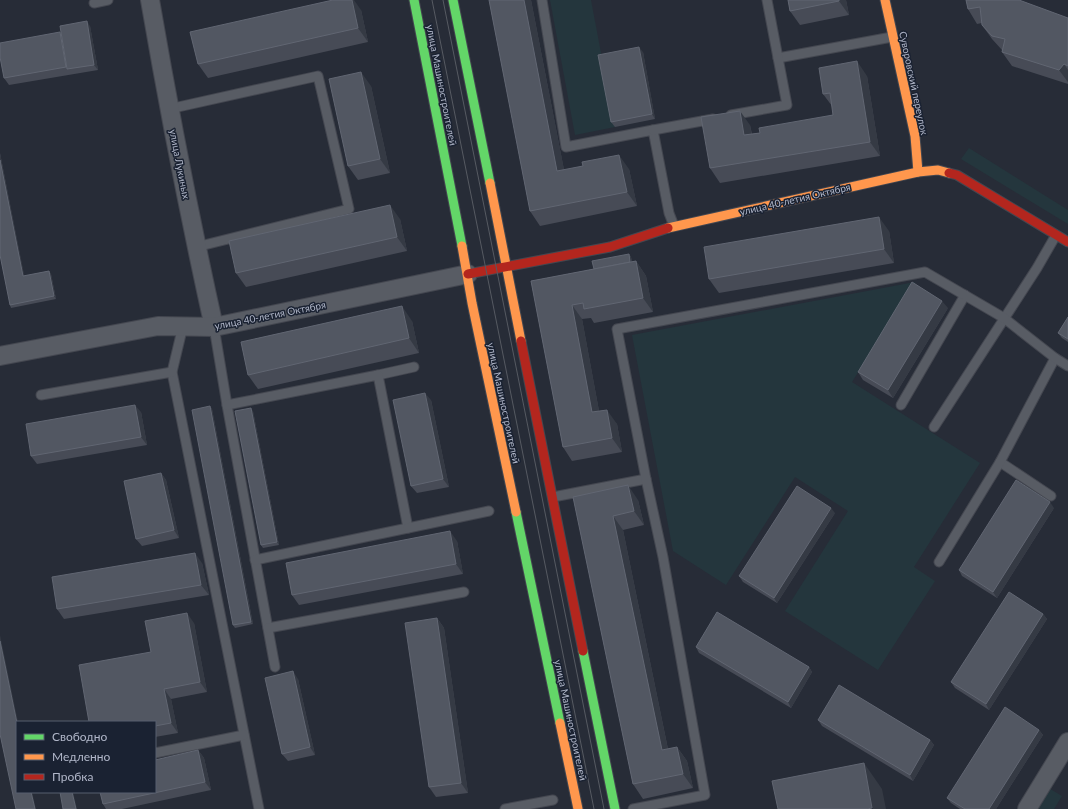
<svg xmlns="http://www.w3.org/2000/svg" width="1068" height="809" font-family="Lato,sans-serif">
<rect width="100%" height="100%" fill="#272c37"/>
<g fill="#24363d">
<path d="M550,0H591L615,127L575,135Z"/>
<path d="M969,148L1068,210V224L961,159Z"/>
<path d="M915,282L852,382L980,463L914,567L935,581L878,670L785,611L848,511L795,477L726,585L673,551L632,335Z"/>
<path d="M1047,787L1062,796L1054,809H1033Z"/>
</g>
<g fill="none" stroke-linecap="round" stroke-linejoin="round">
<defs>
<g id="lane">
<path d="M542,0L566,147L653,130L669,213L674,226"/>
<path d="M94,3L108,0"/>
<path d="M778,58L892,37"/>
<path d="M169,109L318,76L349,209L196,247"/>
<path d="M731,115L787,105L767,0"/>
<path d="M653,130L713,119"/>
<path d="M183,326L172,372L259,809"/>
<path d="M214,327L227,405L275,667"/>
<path d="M378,375L414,367"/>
<path d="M41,395L172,372"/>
<path d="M227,405L378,375L408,528L255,560"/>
<path d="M901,405L965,295"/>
<path d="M934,427L1037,268L1056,235"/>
<path d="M1000,462L1051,496"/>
<path d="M553,497L646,479"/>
<path d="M408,528L489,511"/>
<path d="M939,562L1000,462L1055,358"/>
<path d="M268,628L464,592"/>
<path d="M155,753L244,735"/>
<path d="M505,809L553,800"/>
<path d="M633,809L705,795L663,557L646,479L617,329L925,272L1004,318L1055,358L1068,366"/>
</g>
<g id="street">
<path d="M150,0C169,110 190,219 214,327"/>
<path d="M0,356L158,326L214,327L468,274"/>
<path d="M1027,809L1068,742"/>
</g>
<g id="fast">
<path d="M414,0L462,246"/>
<path d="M453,0L490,183"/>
<path d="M516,512L560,723"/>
<path d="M583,651L615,809"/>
</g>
<g id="slow">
<path d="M885,0L915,136L918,172"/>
<path d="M490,183L521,341"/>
<path d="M668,228L918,172L938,170L949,173"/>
<path d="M462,246L472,303L516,512"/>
<path d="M560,723L578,809"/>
</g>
<g id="jam">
<path d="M949,173L957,175L1068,242"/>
<path d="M468,274L610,247L668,228"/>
<path d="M521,341L583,651"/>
</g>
</defs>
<use href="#lane" stroke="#444750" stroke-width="11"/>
<use href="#street" stroke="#444750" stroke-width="20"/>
<use href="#fast" stroke="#444750" stroke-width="11"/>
<use href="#slow" stroke="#444750" stroke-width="11"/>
<use href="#jam" stroke="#444750" stroke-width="11"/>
<use href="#lane" stroke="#585c64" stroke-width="9"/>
<use href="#street" stroke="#585c64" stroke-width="18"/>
<use href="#fast" stroke="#63d668" stroke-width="9"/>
<use href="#slow" stroke="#ff974d" stroke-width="9"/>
<use href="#jam" stroke="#b3261e" stroke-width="9"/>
<g stroke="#565a62" stroke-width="1">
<path d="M432,0L594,809"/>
<path d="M443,0L604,809"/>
</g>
</g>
<g fill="#474b56">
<path d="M489,0H531L564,170L629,169L637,206L540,226L530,211Z"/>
<path d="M788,0H846L849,15L800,25L790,11Z"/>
<path d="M966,0L1068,18V84L1012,66L1002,52V50L992,39L982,25V23L977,24L968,9Z"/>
<path d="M361,10L368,42L208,78L198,64Z"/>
<path d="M90,26L98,70L9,85L4,78L60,32L61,35Z"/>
<path d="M643,52L655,119L615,127L611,122Z"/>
<path d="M867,76L880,156L720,183L710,168L750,125L752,134L760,133L833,115L832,106L823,94Z"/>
<path d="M371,86L390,173L358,180L348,166Z"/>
<path d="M0,153L24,276L49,271L51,274L56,299L11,308L10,305L0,255Z"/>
<path d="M400,219L407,251L246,287L236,273Z"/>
<path d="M889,231L894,263L719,293L709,279Z"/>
<path d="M629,254L631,257L632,262L636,261L646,276L653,312L594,323L591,318L582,319L599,411L617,424L622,452L572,461L563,447L531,281L594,269Z"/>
<path d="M948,308L893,398L863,380L858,372Z"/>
<path d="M1068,317V342L1062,338L1058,333Z"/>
<path d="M412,321L419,353L258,389L248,375Z"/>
<path d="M431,400L449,487L417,493L411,486Z"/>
<path d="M210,406L212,409L253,624L235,628L233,625Z"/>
<path d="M253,411L279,545L263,548L261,545Z"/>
<path d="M141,412L147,445L37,464L31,456Z"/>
<path d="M161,473L166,480L179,538L142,546L136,539Z"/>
<path d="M573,497L638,500L644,525L623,530L668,749L677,747L687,761L693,788L643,799L633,784Z"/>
<path d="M1054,508L997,598L962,576L959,570Z"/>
<path d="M835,513L777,603L743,582L739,576Z"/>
<path d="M457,541L463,574L299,605L292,595Z"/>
<path d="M202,563L209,595L64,619L57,609Z"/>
<path d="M1043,614L1047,619L989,710L955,688L951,682Z"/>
<path d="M437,618L444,628L468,793L436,797L429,787Z"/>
<path d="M194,623L207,692L171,699L178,733L155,737V722L151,652Z"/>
<path d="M696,647L809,667L812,672L791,708L699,653Z"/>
<path d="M298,679L315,755L288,761L282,754Z"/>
<path d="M818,720L930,740L934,745L913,781L822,726Z"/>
<path d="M1039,730L1043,735L996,809H960L951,803L947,798Z"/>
<path d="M198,750L204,758L211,790L122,809H106L103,804Z"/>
</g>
<g fill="#353a44">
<path d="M352,0H354L361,10L368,42L358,28Z"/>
<path d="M524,0H531L567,185L557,171Z"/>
<path d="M839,0H846L849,15L839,1Z"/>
<path d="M87,21L90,26L98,70L94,65Z"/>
<path d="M60,32L65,40L67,69L66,67Z"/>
<path d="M639,47L643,52L655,119L652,114Z"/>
<path d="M857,61L867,76L880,156L870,142Z"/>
<path d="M1064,64L1068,70V82L1059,70Z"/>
<path d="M361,72L371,86L390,173L380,159Z"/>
<path d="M740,111L750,125L754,149L744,135Z"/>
<path d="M0,153L25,279L23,276L0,160Z"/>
<path d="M619,155L629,169L637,206L627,192Z"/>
<path d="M390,205L400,219L407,251L397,237Z"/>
<path d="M879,217L889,231L894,263L884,249Z"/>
<path d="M629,254L631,257L632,265L630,262Z"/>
<path d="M636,261L646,276L653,312L643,298Z"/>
<path d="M49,271L51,274L56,299L54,296Z"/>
<path d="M942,301L948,308L893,398L888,390Z"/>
<path d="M572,305L582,319L602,427L592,412Z"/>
<path d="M402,306L412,321L419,353L409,338Z"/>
<path d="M425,393L431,400L449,487L443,479Z"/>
<path d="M135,405L141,412L147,445L141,437Z"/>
<path d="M210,406L212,409L253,624L251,622Z"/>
<path d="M251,408L253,411L279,545L277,542Z"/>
<path d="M607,410L617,424L622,452L612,438Z"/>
<path d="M161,473L166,480L179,538L174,530Z"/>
<path d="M628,485L638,500L644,525L634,511Z"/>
<path d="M1050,502L1054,508L997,598L993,592Z"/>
<path d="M831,508L835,513L777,603L774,598Z"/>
<path d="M613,516L623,530L671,764L662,750Z"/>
<path d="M450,531L457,541L463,574L456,564Z"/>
<path d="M195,553L202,563L209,595L201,585Z"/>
<path d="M187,613L194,623L207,692L200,682Z"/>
<path d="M1043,614L1047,619L989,710L986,704Z"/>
<path d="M437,618L444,628L468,793L461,783Z"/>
<path d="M0,635L18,722H17L0,641Z"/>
<path d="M809,667L812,672L791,708L788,702Z"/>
<path d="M293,671L298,679L315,755L310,747Z"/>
<path d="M164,689L171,699L178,733L171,723Z"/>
<path d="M1039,730L1043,735L996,809H989Z"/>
<path d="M930,740L934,745L913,781L910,775Z"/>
<path d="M677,747L687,761L693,788L683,774Z"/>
<path d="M198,750L204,758L211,790L205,782Z"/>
<path d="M864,763L882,789L886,809H873L872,808Z"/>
<path d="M31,792H32L36,809H35Z"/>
<path d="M72,792H73L77,809H76Z"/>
</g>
<g fill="#525762" stroke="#616672">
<path d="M333,0H352L358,28L198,64L190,32Z"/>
<path d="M489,0H524L557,171L583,166L582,162L619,155L627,192L530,211Z"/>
<path d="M788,0H839V1L790,11Z"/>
<path d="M966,0H1019L1068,18V66L1064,64L1059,70L1002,52L1005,39L992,36L982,25L980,7L968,9Z"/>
<path d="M87,21L94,65L67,69L60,26Z"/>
<path d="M60,32L66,67L4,78L0,57V43Z"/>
<path d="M639,47L652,114L611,122L598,55Z"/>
<path d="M857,61L870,142L710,168L701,117L740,111L744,135L760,133L759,128L833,115L830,93L823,94L819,68Z"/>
<path d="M361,72L380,159L348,166L329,79Z"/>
<path d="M0,160L23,276L49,271L54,296L10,305L0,255Z"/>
<path d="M390,205L397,237L236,273L229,241Z"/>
<path d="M879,217L884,249L709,279L704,247Z"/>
<path d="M629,254L630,262L594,269L592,261Z"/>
<path d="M636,261L643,298L584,309L583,303L572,305L592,412L607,410L612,438L563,447L531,281Z"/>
<path d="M912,282L942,301L888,390L858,372Z"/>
<path d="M402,306L409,338L248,375L241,342Z"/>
<path d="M1068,317V339L1058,333Z"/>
<path d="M425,393L443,479L411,486L393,400Z"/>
<path d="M135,405L141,437L31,456L26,424Z"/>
<path d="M210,406L251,622L233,625L192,410Z"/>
<path d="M251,408L277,542L261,545L235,411Z"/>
<path d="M161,473L174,530L136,539L124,481Z"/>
<path d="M1016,480L1050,502L993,592L959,570Z"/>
<path d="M628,485L634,511L613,516L662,750L677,747L683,774L633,784L573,497Z"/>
<path d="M797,486L831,508L774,598L739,576Z"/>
<path d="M450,531L456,564L292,595L286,563Z"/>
<path d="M195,553L201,585L57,609L52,577Z"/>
<path d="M1009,592L1043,614L986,704L951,682Z"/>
<path d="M717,612L809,667L788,702L696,647Z"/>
<path d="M187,613L200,682L164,689L171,723L155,726V722H89L79,665L151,652L145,621Z"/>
<path d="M437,618L461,783L429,787L405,623Z"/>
<path d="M0,641L17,723V792H31L35,809H16L0,734Z"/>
<path d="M293,671L310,747L282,754L265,678Z"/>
<path d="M839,685L930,740L910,775L818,720Z"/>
<path d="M1005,707L1039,730L989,809H965L947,798Z"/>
<path d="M198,750L205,782L103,804L100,792H155V760Z"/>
<path d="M864,763L872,808L867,809H778L772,781Z"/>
<path d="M60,792H72L76,809H63Z"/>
</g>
<g text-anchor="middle" stroke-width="3" stroke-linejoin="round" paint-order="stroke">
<g font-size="10" fill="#b1b7c9" stroke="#1a2232">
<text transform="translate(914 83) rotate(78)" y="4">Суворовский переулок</text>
<text transform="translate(442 85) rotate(79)" y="4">улица Машиностроителей</text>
<text transform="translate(180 164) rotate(79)" y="4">улица Лукиных</text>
<text transform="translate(795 199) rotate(-13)" y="4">улица 40-летия Октября</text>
<text transform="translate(270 315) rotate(-11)" y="4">улица 40-летия Октября</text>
<text transform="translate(504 403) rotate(78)" y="4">улица Машиностроителей</text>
<text transform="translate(571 720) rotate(78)" y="4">улица Машиностроителей</text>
</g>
</g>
<rect x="16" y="721" width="140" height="72" fill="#1a2232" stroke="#565e6e"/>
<rect x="24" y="734" width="20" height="6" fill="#63d668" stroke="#565e6e"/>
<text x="52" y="741" font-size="12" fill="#b1b7c9">Свободно</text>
<rect x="24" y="754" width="20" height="6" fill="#ff974d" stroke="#565e6e"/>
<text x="52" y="761" font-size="12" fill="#b1b7c9">Медленно</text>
<rect x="24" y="774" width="20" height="6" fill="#b3261e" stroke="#565e6e"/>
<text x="52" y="781" font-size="12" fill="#b1b7c9">Пробка</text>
</svg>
